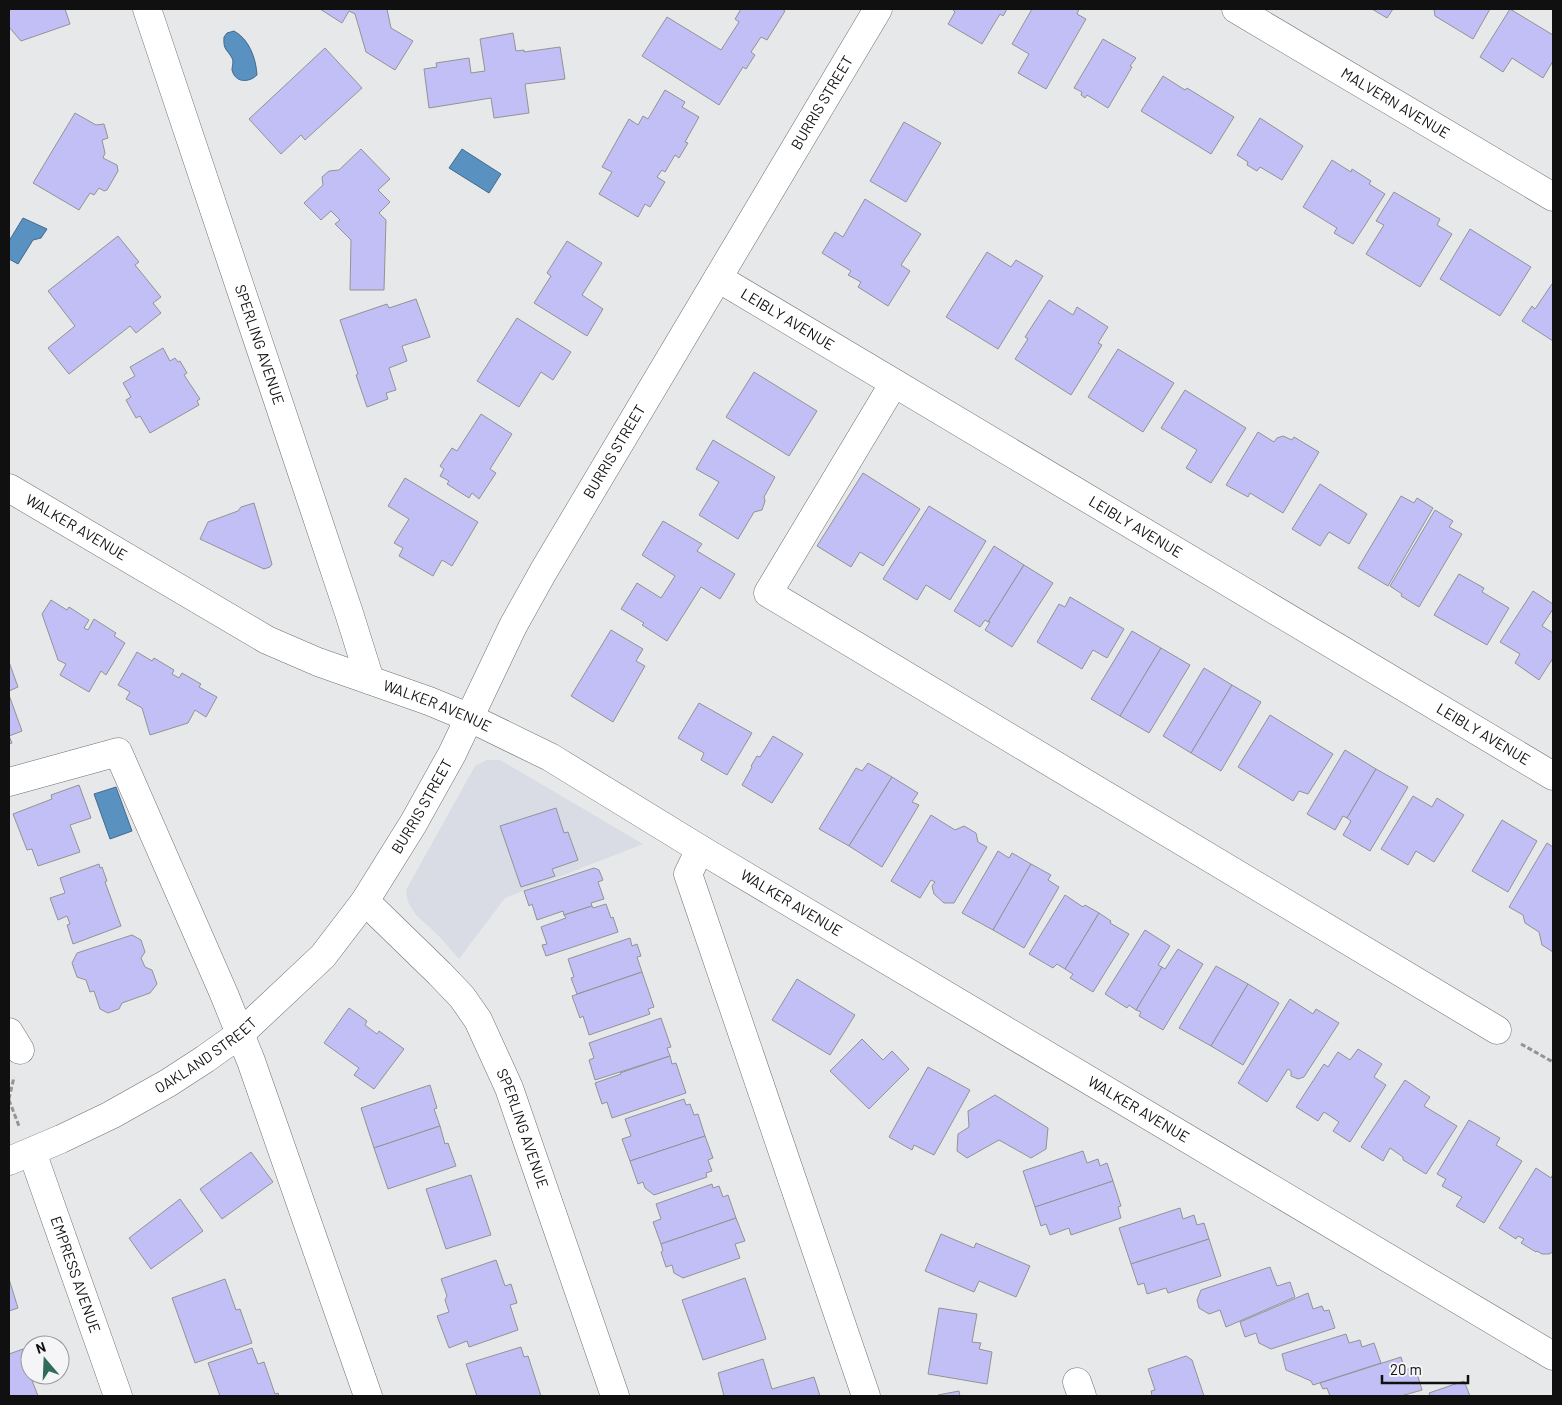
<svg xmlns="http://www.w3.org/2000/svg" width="1562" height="1405" font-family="Barlow,sans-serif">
<rect width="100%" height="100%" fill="#e7e8ea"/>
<path fill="#dadce5" d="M487,760H500L507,764L643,844L505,898L459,959L440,937L416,915L408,902L406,890L475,766Z"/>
<g fill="#5991c1" stroke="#436a8c">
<path d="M234,31C249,39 256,58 257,75C249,83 235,83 232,70C232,66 234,62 232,58C227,49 223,50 224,37L227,33Z"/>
<path d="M462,149L501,174L489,193L449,168Z"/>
<path d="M23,218L47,229L41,238L33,240L18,264L9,259V241Z"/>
<path d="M116,787L132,831L110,839L94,794Z"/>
</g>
<g fill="#c1bff5" stroke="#939395">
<path d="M9,9H65L70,24L21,41L9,27Z"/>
<path d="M320,9H387L391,28L413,41L395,70L366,52L355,14L349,11L342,23Z"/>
<path d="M741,9H782L785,11L767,40L761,37L751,52L755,55L746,69L743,67L719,105L642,56L667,17L721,50L739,22L735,19Z"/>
<path d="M954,9H1007L1003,16L1000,14L982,44L948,24L955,12L953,10Z"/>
<path d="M1032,9H1079L1077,14L1086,19L1046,89L1018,73L1029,54L1012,44Z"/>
<path d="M1372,9H1393L1387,18Z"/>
<path d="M1434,9H1490L1473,39L1435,16Z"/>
<path d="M1510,9L1553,35V61L1543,78L1512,58L1503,72L1480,57Z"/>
<path d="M513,33L516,51L524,50V52L560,47L565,79L525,84L529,113L494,118L491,98L429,108L424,69L437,67L436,63L469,58L471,73L485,71L480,39Z"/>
<path d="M1103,39L1136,58L1130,66L1132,67L1108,108L1087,95L1085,98L1081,95L1082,92L1074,88Z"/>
<path d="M325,48L362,88L305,140L301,135L281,154L249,119Z"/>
<path d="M1163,76L1185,90L1187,88L1234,117L1211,154L1141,111Z"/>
<path d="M665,90L685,102L682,107L699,117L685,142L688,143L679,158L675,155L665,172L662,170L657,177L665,182L650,207L645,204L638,217L599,194L612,172L602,167L629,119L638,125L643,116L648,119Z"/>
<path d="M75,113L96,125L104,124L108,138L102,140L105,153L103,158L117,165L118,171L107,190L104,191L99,188L94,195L90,193L79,210L33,183Z"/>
<path d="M1260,118L1303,146L1282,180L1260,167L1257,171L1247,165L1248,162L1237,155Z"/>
<path d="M904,122L941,143L906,202L870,181Z"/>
<path d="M361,149L390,179L378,190L390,202L379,213L386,220L384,290H350L351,240L335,224L340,220L331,211L321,220L304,203L323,185L322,177L329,171L339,170Z"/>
<path d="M1332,160L1351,172L1352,169L1371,181L1369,184L1385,194L1353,244L1334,233L1337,228L1303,207Z"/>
<path d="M1394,192L1440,219L1437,225L1452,234L1420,287L1366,254L1384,225L1376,221Z"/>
<path d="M865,199L921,234L901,265L910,271L888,306L858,287L861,282L848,275L851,271L822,253L835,232L843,237Z"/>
<path d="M1470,229L1531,267L1500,316L1440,279Z"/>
<path d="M118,236L139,262L135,265L161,297L153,303L161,313L136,333L130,326L69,374L48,348L75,326L48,291Z"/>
<path d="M567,241L602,263L582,295L603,309L587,336L534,303L551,276L547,273Z"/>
<path d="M987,252L1011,267L1016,260L1043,276L998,349L946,317Z"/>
<path d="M1552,284L1553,285V341L1522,321L1532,306L1535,309Z"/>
<path d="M416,299L430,337L402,346L407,361L389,368L396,390L386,393L388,399L367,407L356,375L358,374L340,320L387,304L389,308Z"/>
<path d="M1049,300L1073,315L1077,307L1108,327L1098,343L1102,345L1071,395L1015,359L1028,339L1025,337Z"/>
<path d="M517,318L571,352L553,380L541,372L519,407L477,381Z"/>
<path d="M163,348L170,361L175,358L178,362L180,361L187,373L184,375L200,399L197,401L199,405L150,433L140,416L136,418L126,400L131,397L123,383L135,376L130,367Z"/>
<path d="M1118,349L1174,383L1143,432L1088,397Z"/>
<path d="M754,372L817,411L789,456L726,417Z"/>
<path d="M1185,390L1246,428L1211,483L1186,468L1197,450L1161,428Z"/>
<path d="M481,414L512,434L490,469L496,473L479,499L472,493L469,498L447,484L449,481L440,476L444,469L440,466L452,448L457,451Z"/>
<path d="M1258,432L1274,442L1277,438L1283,436L1292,440L1294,437L1319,452L1283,513L1250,493L1248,497L1226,485Z"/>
<path d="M713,440L775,477L764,497L765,501L762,510L754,512L738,539L699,515L719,482L696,469Z"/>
<path d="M863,473L920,509L883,566L860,552L851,567L817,546Z"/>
<path d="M405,478L478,522L452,566L442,560L433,576L399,556L403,548L394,543L409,519L388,506Z"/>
<path d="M1320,484L1367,514L1349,544L1329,532L1320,546L1292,529Z"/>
<path d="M1401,496L1414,503L1417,498L1433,508L1388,586L1358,568Z"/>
<path d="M254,503L272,564L270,567L264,569L200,539L208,522L238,511L241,507Z"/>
<path d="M929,506L986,541L950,600L926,585L917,600L883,579Z"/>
<path d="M1435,510L1453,521L1449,527L1462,534L1419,607L1401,596L1402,594L1390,586Z"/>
<path d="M663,521L702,544L697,551L735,574L720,599L701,587L667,641L642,625L644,623L621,609L637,583L661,598L675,576L642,555Z"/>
<path d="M994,546L1024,565L988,622L985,620L980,627L954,611Z"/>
<path d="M1024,565L1053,583L1012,647L985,630L990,622H988Z"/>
<path d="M1459,574L1484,588L1482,592L1509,608L1487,645L1434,615Z"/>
<path d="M1533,591L1553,604V609L1542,626L1553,633V658L1539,680L1515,663L1520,654L1500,642Z"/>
<path d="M1070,597L1124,629L1107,658L1093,650L1082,669L1037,642L1059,604L1065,607Z"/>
<path d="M51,600L67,610L69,607L89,620L84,628L88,630L94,619L116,633L114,636L125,643L106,675L101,671L89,692L60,675L66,664L58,660L42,614Z"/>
<path d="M611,630L643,649L636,661L645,666L613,722L571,696Z"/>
<path d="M1132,631L1161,648L1120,716L1091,699Z"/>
<path d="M1161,648L1190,665L1149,733L1120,716Z"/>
<path d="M137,652L152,661L154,658L174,670L172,674L179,678L182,673L201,684L199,687L217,697L206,717L195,710L188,723L150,735L142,708L126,699L130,692L118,685Z"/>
<path d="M9,662L18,687L9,691Z"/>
<path d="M1204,668L1232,685L1191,753L1163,736Z"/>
<path d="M1232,685L1261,702L1221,771L1191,753Z"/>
<path d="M9,695L22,731L9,736L12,743L9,744Z"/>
<path d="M699,703L752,733L727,775L701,760L704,753L678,738Z"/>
<path d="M1270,715L1333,754L1308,794L1299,791L1293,801L1238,767Z"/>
<path d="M773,736L803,754L772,803L742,785L752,767L751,766L757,756L760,757Z"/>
<path d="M1345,750L1376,769L1347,818L1343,816L1335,830L1307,814Z"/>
<path d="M868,763L892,777L849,846L819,829L856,768L862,771Z"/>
<path d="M1376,769L1408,787L1370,851L1343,835L1351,821L1347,818Z"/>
<path d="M892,777L918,793L912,802L919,805L882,867L849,846Z"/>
<path d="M79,785L91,818L70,825L80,852L38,866L32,849L27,850L13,814L52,799L51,795Z"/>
<path d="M1413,796L1432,807L1437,798L1464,815L1434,862L1416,851L1408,865L1381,849Z"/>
<path d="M556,808L564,833L568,832L578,860L552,869L555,876L521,887L500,826Z"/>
<path d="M931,815L955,830L964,826L976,833L978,842L987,847L954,903H944L934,894L932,886L935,882L931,880L920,898L891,881Z"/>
<path d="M1502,820L1537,841L1508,892L1472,871Z"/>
<path d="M1547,843L1553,847V952L1542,945L1539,932L1525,923L1523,915L1509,907Z"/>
<path d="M998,851L1009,858L1012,853L1031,864L993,930L962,913Z"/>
<path d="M99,864L100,868L102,867L107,881L105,882L121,926L73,944L67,925L70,924L67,916L58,920L50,898L65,893L60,878Z"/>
<path d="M1031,864L1051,875L1048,880L1059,887L1024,948L993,930Z"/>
<path d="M594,868L599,870L603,880L598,882L604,899L591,903L592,906L564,915L563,911L537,920L532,904L529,906L524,891Z"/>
<path d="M1065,895L1083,907L1085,905L1099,913L1065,969L1057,964L1053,968L1029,954Z"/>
<path d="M606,904L611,918L613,917L618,932L546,956L542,945L547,944L541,927L566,918L564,915L592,906L593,908Z"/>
<path d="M1099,913L1111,921L1110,923L1129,934L1093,992L1070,978L1073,974L1065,969Z"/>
<path d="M1145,930L1170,946L1158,965L1162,967L1136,1010L1129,1005L1127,1008L1105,994Z"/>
<path d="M132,935L141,940L145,952L141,958L145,967L152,970L157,984L150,993L122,1003L119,1009L108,1013L100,1009L94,991L90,992L86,980L77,977L72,963L77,953Z"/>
<path d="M630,938L632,946L637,944L641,956L637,957L642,972L577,994L571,978L574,977L568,959Z"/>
<path d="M1178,949L1203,964L1163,1030L1139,1016L1141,1012L1136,1010L1162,967L1165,969Z"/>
<path d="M1216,966L1248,984L1211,1046L1179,1028Z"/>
<path d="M642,972L654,1007L648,1009L650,1014L589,1035L583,1016L580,1018L572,996Z"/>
<path d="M797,979L855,1015L830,1055L772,1020Z"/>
<path d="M1248,984L1279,1003L1243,1065L1211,1046Z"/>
<path d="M1290,999L1313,1014L1316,1009L1339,1023L1304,1077L1298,1079L1291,1076V1071L1288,1069L1267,1102L1238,1083Z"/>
<path d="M349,1008L367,1021L365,1025L377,1034L379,1031L404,1049L374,1089L354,1075L359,1068L324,1043Z"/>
<path d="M661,1018L671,1047L667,1048L670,1056L595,1080L589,1060L594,1058L589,1043Z"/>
<path d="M862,1039L883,1060L892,1051L909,1069L869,1109L830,1071Z"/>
<path d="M1358,1049L1382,1064L1374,1077L1386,1085L1350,1142L1333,1131L1339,1122L1324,1112L1318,1121L1296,1107L1324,1064L1328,1067L1338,1052L1350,1060Z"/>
<path d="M670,1056L672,1064L676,1063L686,1093L612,1118L607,1102L602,1104L595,1083L621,1074L620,1073Z"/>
<path d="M928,1067L970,1090L934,1155L914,1145L912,1150L889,1137Z"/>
<path d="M1405,1080L1430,1097L1424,1106L1457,1126L1426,1174L1403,1160V1157L1390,1148L1383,1161L1361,1147Z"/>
<path d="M430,1085L437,1108L434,1109L440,1126L374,1148L361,1108Z"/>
<path d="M995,1095L1048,1128L1046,1149L1031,1158L999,1140L967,1158L957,1151L958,1134L969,1127L968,1111Z"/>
<path d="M684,1099L686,1105L690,1104L694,1115L698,1114L705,1136L630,1161L622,1139L631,1136L625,1119Z"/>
<path d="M1469,1120L1500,1138L1496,1145L1522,1161L1484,1223L1456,1206L1462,1197L1442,1186L1446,1179L1437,1174Z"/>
<path d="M440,1126L445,1144L448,1143L456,1166L388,1189L374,1148Z"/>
<path d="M705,1136L713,1158L708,1160L712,1171L706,1173L707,1177L654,1195L645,1188L643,1182L638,1184L630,1161Z"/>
<path d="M1083,1151L1087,1163L1098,1159L1100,1166L1107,1163L1113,1181L1035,1207L1023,1171Z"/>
<path d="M251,1152L273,1182L222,1219L200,1189Z"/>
<path d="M1536,1168L1551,1178L1553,1174V1252L1549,1254H1542L1537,1251L1536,1252L1521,1243L1524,1239L1518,1236L1516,1239L1499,1228Z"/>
<path d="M471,1175L491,1235L446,1249L426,1189Z"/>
<path d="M1113,1181L1121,1206L1118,1207L1121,1218L1071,1235L1069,1228L1050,1235L1046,1224L1041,1226L1035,1207Z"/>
<path d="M712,1184L713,1188L719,1186L723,1197L728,1195L736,1218L661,1244L653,1222L661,1219L656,1204Z"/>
<path d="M180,1199L203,1231L151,1269L129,1238Z"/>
<path d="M1180,1208L1183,1219L1194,1215L1197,1225L1204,1223L1209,1239L1131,1264L1119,1228Z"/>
<path d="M736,1218L745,1241L735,1244L740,1258L683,1278L674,1273L672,1265L666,1267L661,1252L663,1251L661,1244Z"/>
<path d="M941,1234L974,1248L976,1243L1030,1266L1016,1297L979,1281L974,1292L925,1271Z"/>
<path d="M1209,1239L1221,1276L1168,1293L1166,1288L1147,1294L1144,1283L1138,1285L1131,1264Z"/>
<path d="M496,1260L505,1286L511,1284L517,1303L510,1305L518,1330L469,1347L467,1341L449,1348L437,1316L449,1312L445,1300L447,1296L441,1279Z"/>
<path d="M1270,1267L1277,1286L1290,1282L1295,1297L1226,1327L1220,1310L1209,1314L1199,1308L1197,1300L1201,1290Z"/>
<path d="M745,1278L766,1339L703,1360L682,1300Z"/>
<path d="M9,1279L18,1308L9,1311Z"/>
<path d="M225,1279L236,1310L240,1309L252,1343L195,1363L172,1298Z"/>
<path d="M1308,1293L1313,1309L1322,1306L1324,1311L1329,1310L1335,1328L1271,1349L1259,1343L1256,1333L1245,1337L1240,1322Z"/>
<path d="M939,1308L977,1314L972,1342L981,1343L979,1349L992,1352L987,1384L928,1374Z"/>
<path d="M1346,1334L1349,1343L1360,1340L1362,1347L1374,1343L1381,1363L1313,1385L1311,1381L1286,1370L1282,1354Z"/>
<path d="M521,1347L524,1357L528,1356L541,1396H477L466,1364Z"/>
<path d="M252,1348L258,1364L264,1362L275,1394L278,1393L279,1396H220L208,1363Z"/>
<path d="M23,1349L30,1375L38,1396H9V1354Z"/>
<path d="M1186,1356L1192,1360L1204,1396H1152L1151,1391L1155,1390L1148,1369Z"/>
<path d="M1401,1357L1405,1370L1415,1367L1422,1390L1401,1396H1330L1327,1388L1323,1389L1320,1383Z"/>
<path d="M763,1359L772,1389L814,1377L820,1396H724L718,1373Z"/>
<path d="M1464,1381L1470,1396H1430L1429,1393Z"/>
<path d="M959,1391L960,1396H938V1395Z"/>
</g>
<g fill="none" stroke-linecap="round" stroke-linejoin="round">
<defs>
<g id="minor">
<path id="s1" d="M147,9L349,613L370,680"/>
<path id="s2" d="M1236,9L1553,197"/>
<path id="s3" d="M718,278L1553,776"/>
<path d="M894,383L768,593L1497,1030"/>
<path id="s4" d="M9,488L267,640L318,662L429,701L470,718L550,757L700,849L1553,1356"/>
<path d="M9,782L118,752L224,994L251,1061L368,1396"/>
<path d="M700,849L688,874L866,1396"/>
<path id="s5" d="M365,901L440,974L462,997L478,1020L509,1088L615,1396"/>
<path d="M9,1032L20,1050"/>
<path id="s6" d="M32,1152L118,1396"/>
<path id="s7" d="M9,1161L61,1139L111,1115L168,1083L205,1059L240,1034L323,956L365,901L413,824L452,754L513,626L543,572L878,9"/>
<path d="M1077,1382L1082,1396"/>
</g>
</defs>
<use href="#minor" stroke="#6f7071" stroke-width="29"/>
<g stroke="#939495" stroke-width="3" stroke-dasharray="5 2.5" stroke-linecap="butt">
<path d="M1521,1044L1553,1062"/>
<path d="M9,1099L14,1077"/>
<path d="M9,1100L19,1126"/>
</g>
<use href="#minor" stroke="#fff" stroke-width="28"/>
</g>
<g text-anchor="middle" stroke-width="4" stroke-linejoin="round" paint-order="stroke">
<g font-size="15" fill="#101011" stroke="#f5f5f7">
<text dy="5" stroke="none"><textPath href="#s7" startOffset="1368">BURRIS STREET</textPath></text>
<text dy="5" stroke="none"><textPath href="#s2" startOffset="185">MALVERN AVENUE</textPath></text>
<text dy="5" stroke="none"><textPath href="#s3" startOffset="81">LEIBLY AVENUE</textPath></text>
<text dy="5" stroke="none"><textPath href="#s1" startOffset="354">SPERLING AVENUE</textPath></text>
<text dy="5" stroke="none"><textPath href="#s7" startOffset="962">BURRIS STREET</textPath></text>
<text dy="5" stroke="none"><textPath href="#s4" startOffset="78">WALKER AVENUE</textPath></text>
<text dy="5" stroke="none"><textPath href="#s3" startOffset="486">LEIBLY AVENUE</textPath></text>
<text dy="5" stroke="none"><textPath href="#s4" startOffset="482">WALKER AVENUE</textPath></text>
<text dy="5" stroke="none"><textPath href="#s3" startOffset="891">LEIBLY AVENUE</textPath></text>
<text dy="5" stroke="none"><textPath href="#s7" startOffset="558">BURRIS STREET</textPath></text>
<text dy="5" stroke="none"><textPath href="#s4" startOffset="888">WALKER AVENUE</textPath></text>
<text dy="5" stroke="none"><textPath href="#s7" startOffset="224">OAKLAND STREET</textPath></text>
<text dy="5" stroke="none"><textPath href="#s4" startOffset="1292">WALKER AVENUE</textPath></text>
<text dy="5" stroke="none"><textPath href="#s5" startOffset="282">SPERLING AVENUE</textPath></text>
<text dy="5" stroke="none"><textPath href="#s6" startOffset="130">EMPRESS AVENUE</textPath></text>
</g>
</g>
<rect width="1562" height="1405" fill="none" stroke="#101011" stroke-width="20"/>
<g transform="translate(45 1360) rotate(341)"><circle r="24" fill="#f5f5f7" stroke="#99999b"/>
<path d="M0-4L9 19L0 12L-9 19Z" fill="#306c57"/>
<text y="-8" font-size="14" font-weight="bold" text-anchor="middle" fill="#101011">N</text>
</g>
<path d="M1382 1375v8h86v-8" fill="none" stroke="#101011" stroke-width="2.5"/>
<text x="1390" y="1375" font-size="15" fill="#101011" stroke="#f5f5f7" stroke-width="4" paint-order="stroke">20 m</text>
</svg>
